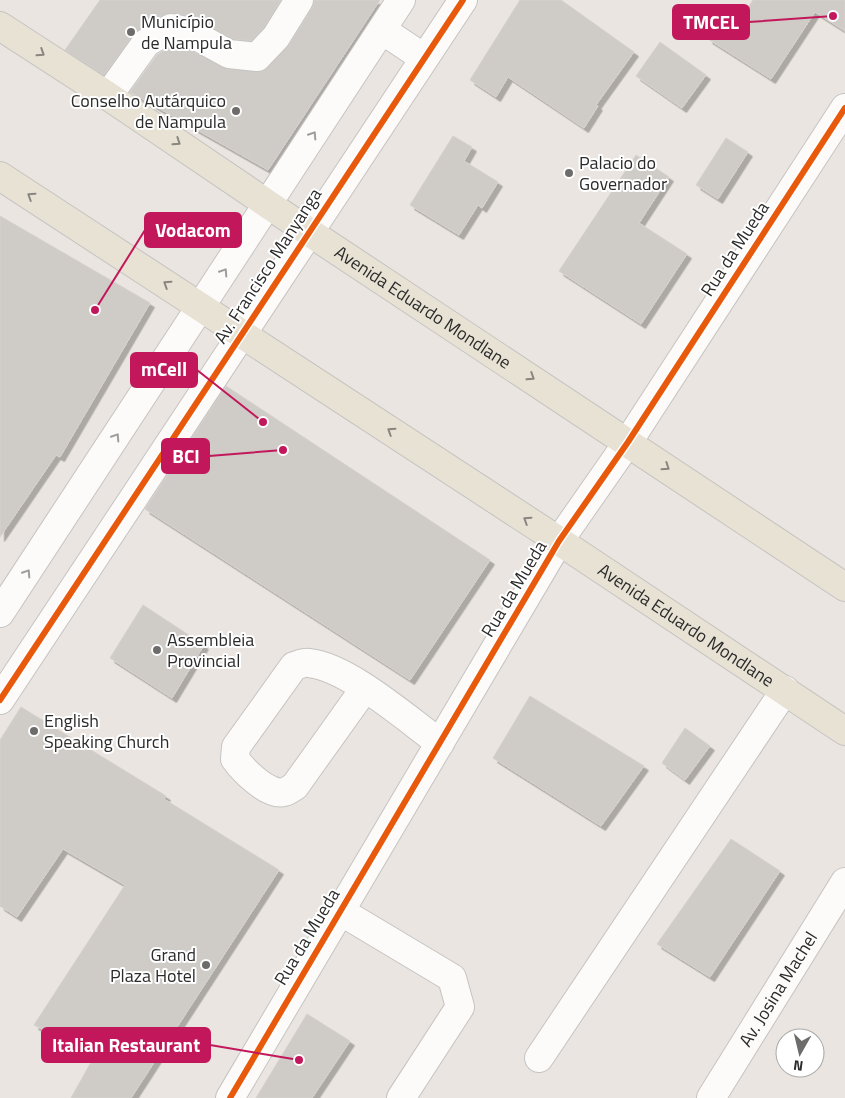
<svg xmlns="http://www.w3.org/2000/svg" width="845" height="1098" font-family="'Titillium Web',sans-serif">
<defs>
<filter id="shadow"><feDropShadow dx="4.5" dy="4.5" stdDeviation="0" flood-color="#0004"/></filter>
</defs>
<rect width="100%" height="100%" fill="#eae5e0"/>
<g fill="#cfcbc7" stroke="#d5d1cd" filter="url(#shadow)">
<path d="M100,0H281L264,27L251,41L234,39L190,16L174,13L163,15L134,34L104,75L65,50Z"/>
<path d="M315,0H380L268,170L130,92L157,55L174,44L182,46L227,69L263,71L289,45L312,8Z"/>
<path d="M520,0H561L634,52L596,105L598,106L584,128L508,77L496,97L470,80Z"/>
<path d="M753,0H845V31L815,12L771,79L708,39L726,11L740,20Z"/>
<path d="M660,42L706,75L682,108L636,76Z"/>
<path d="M453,136L472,147L464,161L498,182L482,208L478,205L459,235L410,205Z"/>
<path d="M726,138L748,152L718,199L696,185Z"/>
<path d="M636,155L669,177L639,223L687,254L641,324L559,271Z"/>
<path d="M0,216L150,303L60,457L56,455L0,537Z"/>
<path d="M226,386L490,560L410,680L145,509Z"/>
<path d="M143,605L204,645L172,698L110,658Z"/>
<path d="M530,696L644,766L601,826L493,758Z"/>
<path d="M21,707L166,796L164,799L279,870L131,1098H71L95,1055L34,1025L125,885L63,849L17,917L0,906V740Z"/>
<path d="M685,728L710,746L685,780L662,763Z"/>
<path d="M731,839L780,871L710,977L657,944Z"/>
<path d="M307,1014L350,1041L312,1098H256Z"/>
</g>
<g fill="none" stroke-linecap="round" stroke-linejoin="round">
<defs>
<g id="minor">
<path d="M382,30L424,58"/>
<path d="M108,96L146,43L171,28L187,31L229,54L257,57L276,37L299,0"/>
<path d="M0,613L401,0"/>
<path d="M365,688L295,786C292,788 288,791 284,792C268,796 243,770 235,759L236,747L294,666C298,665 304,662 309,663C348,667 407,719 440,743"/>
<path d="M0,700L463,0"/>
<path d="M340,911L452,978L460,1007L401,1098"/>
<path d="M539,1058L785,690"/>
<path d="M230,1098L559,541L628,442L845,108"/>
<path id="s1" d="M711,1098L845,882"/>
</g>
<g id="major">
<path id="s2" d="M0,26L108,96L309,232L845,587"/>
<path id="s3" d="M0,176L559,541L845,731"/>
</g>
</defs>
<use href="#minor" stroke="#c5c4c3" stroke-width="30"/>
<use href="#major" stroke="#c5c3c1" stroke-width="30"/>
<use href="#minor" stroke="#fcfbfa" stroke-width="28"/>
<use href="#major" stroke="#e7e2d4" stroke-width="28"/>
<defs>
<g id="cycleway">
<path d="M0,700L463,0"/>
<path d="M230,1098L559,541L628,442L845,108"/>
</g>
</defs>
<use href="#cycleway" stroke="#fff" stroke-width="9"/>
<use href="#cycleway" stroke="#e8590c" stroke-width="6"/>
</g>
<defs><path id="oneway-chevron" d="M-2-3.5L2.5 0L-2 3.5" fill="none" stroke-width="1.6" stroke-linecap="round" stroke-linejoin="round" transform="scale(1.25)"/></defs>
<g stroke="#898680">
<use href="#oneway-chevron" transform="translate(41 53) rotate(33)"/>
<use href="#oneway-chevron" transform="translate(177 142) rotate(34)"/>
<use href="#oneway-chevron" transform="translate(31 196) rotate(-147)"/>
<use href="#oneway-chevron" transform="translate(167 284) rotate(-147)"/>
<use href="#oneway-chevron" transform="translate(531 377) rotate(33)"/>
<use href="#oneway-chevron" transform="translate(391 431) rotate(-147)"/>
<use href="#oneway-chevron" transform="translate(666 467) rotate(34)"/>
<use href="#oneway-chevron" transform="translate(527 520) rotate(-147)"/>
</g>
<g stroke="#9e9d9d">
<use href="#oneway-chevron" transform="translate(313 135) rotate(-57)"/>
<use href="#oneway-chevron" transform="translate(224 272) rotate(-57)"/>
<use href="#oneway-chevron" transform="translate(116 437) rotate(-57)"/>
<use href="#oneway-chevron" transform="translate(27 573) rotate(-57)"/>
</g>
<g fill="#6e6c6a" stroke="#fff" stroke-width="2">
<circle cx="131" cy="32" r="5"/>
<circle cx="236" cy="111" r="5"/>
<circle cx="569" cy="173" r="5"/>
<circle cx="157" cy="650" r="5"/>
<circle cx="34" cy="731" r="5"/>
<circle cx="206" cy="965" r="5"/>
</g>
<g text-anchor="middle" stroke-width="4" stroke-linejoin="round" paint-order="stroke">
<g font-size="18" fill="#2b2b2b" stroke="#fff" text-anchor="start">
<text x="141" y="28">Município<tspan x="141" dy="21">de Nampula</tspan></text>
<text x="226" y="107" text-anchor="end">Conselho Autárquico<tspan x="226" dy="21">de Nampula</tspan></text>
<text x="579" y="169">Palacio do<tspan x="579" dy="21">Governador</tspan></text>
<text x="167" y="646">Assembleia<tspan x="167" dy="21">Provincial</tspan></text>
<text x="44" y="727">English<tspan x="44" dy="21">Speaking Church</tspan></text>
<text x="196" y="961" text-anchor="end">Grand<tspan x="196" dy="21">Plaza Hotel</tspan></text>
</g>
<g font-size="18" fill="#2b2b2b" stroke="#fff">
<text transform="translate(735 249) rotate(-57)" y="6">Rua da Mueda</text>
<text transform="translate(268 266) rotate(-57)" y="6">Av. Francisco Manyanga</text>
<text dy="6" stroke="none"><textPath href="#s2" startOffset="508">Avenida Eduardo Mondlane</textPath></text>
<text transform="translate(514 589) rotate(-59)" y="6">Rua da Mueda</text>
<text dy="6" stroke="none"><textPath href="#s3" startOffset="820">Avenida Eduardo Mondlane</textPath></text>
<text transform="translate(307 937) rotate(-59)" y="6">Rua da Mueda</text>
<text dy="6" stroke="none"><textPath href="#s1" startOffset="128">Av. Josina Machel</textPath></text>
</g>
</g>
<path fill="none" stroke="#c2185b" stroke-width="2" d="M833 16L749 22M95 310L145 230M263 422L197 370M283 450L209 456M299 1060L210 1045"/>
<g fill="#c2185b" stroke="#fff" stroke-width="2">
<circle cx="833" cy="16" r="5"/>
<circle cx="95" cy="310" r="5"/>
<circle cx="263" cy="422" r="5"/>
<circle cx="283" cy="450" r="5"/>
<circle cx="299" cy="1060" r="5"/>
</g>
<g fill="#c2185b" stroke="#c2185b" stroke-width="2">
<rect x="673" y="5" width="76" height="34" rx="5"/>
<rect x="145" y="213" width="96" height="34" rx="5"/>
<rect x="131" y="353" width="66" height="34" rx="5"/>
<rect x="162" y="439" width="47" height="34" rx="5"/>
<rect x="42" y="1028" width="168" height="34" rx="5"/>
</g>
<g font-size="19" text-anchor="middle" font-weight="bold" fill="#fff">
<text x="711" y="29">TMCEL</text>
<text x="193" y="237">Vodacom</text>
<text x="164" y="376">mCell</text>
<text x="186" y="463">BCI</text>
<text x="126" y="1052">Italian Restaurant</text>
</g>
<g transform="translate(800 1053) rotate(188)"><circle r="24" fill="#ffffff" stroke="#aaaaaa"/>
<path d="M0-4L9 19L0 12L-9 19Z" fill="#6e6c6a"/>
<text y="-8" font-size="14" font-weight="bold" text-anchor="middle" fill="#2b2b2b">N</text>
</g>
</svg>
